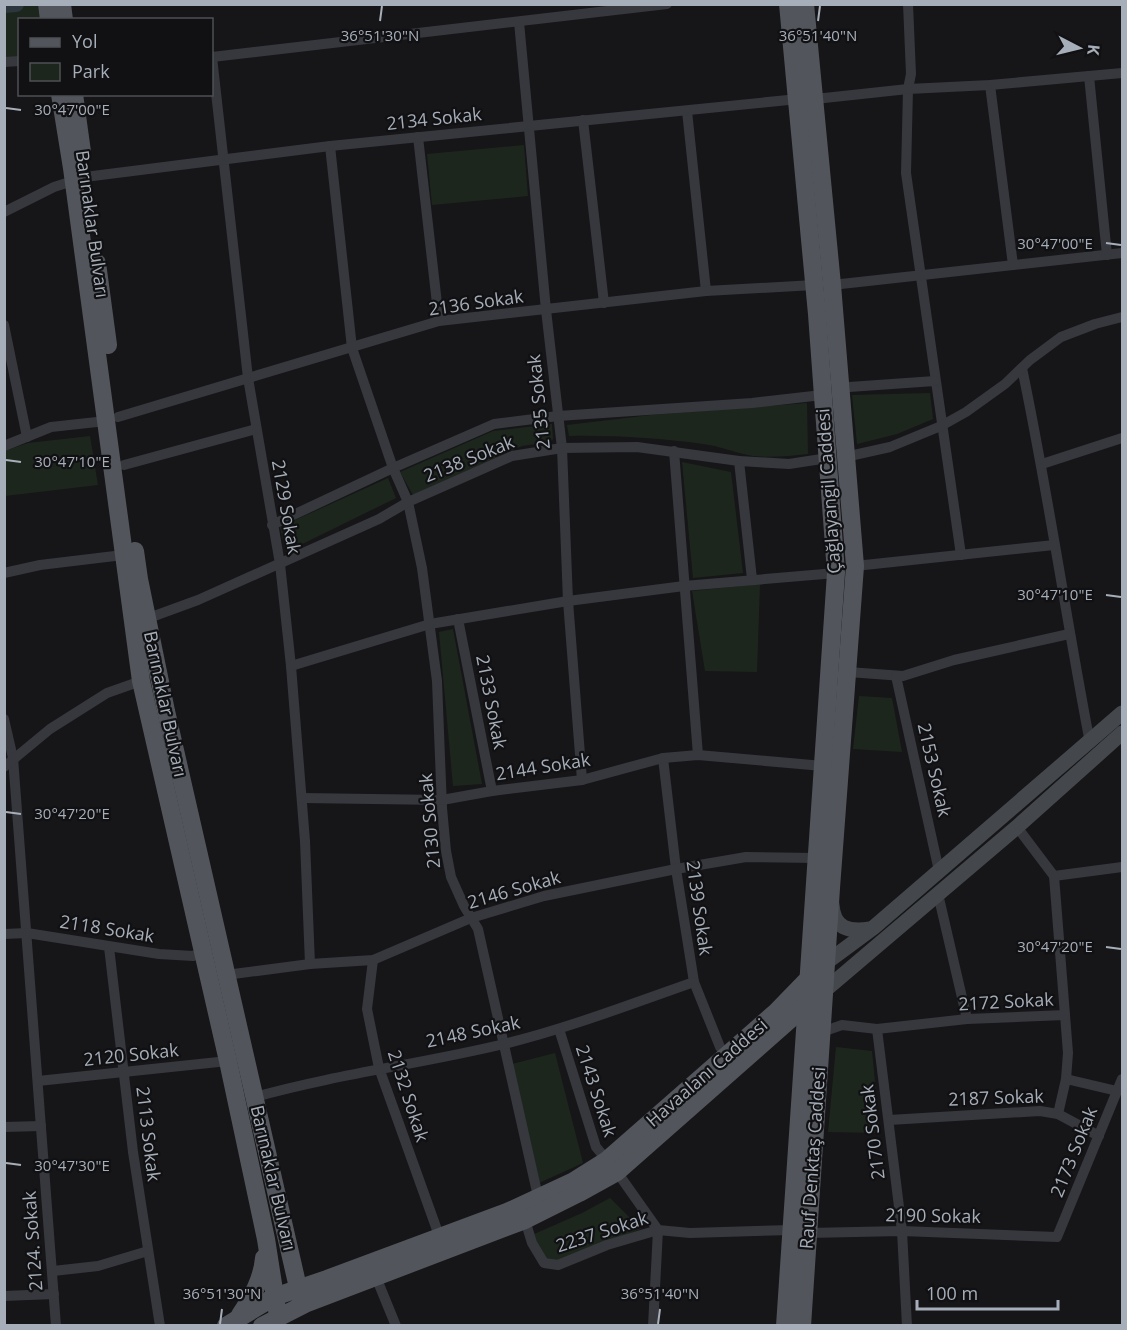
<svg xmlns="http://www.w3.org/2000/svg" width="1127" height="1330" font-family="'Open Sans',sans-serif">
<rect width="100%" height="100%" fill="#161618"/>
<g fill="#1d261d">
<path d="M5,5H38L40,19L20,20L19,57L5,58Z"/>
<path d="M524,145L528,196L432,205L427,154Z"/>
<path d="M930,393L933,419L897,434L857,444L852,395Z"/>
<path d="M807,403L808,454C790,456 771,458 753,456C736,453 720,446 703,444C658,438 614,435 569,436L567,425L651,415Z"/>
<path d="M552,424L553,439L550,442L522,446L413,495L400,472L493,431Z"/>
<path d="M90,436L98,485L5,496L4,451L28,443Z"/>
<path d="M682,462L731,472L743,573L693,578Z"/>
<path d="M388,478L396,498L286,552L280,527Z"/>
<path d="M760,584L757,672L705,671L692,591Z"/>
<path d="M453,629L482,784L453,786L439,632Z"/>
<path d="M859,696L892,698L902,752L853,749Z"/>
<path d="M836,1047L872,1051L880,1133L828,1132Z"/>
<path d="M555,1053L583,1163L539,1183L512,1064Z"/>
<path d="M610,1198L641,1229L552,1262L544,1260L532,1235L582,1213Z"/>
</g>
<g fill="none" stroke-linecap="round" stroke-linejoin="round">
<path stroke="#2b373d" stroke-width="16" d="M4,5L16,4"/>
<g stroke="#36383d" stroke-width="10">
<path d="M908,4L911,74L908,89L906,173L961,555"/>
<path d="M519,22L546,310L562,448L568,601L582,780"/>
<path d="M212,57L248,378L280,564L291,666L305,841L310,964"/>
<path d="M212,57L667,4"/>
<path d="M4,62L20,61"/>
<path d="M1089,76L1107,255"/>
<path d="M990,85L1013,265"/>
<path d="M815,99L908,89L990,85L1122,73"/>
<path d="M687,111L706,291"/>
<path d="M583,120L604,303"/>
<path d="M418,137L439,321"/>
<path d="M330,146L352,348L393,468L408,502L422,568L437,681L442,808L446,851L451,877L464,906L478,929L539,1201"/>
<path d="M4,212L54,187L85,177L330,146L798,99"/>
<path d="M832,285L1122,253"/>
<path d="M4,325L27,437"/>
<path d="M1022,368C1048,492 1066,618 1090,743"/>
<path d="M849,387L935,381"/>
<path d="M118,417L439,321L706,291L814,285"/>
<path d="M4,446L51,427L106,421"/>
<path d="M674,451L698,755"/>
<path d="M845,457L890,447L941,426L966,412L1005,384L1030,360L1061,337L1095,324L1122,317"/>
<path d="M739,461L752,579"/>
<path d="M1042,464L1122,438"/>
<path d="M124,465L256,429"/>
<path d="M272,525L393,468L494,424L558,416L752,403L822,395"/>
<path d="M855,566L1054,545"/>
<path d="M4,573L40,565L123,555"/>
<path d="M146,619L198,600L379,519L408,502L512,456L562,448L637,447L739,461L789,464L828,458"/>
<path d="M458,619L492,791"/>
<path d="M291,666L430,624L568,601L684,586L836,573"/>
<path d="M848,672L903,676L954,660L1069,634"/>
<path d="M896,676L939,871"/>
<path d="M4,719L13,758L56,1326"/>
<path d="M663,758L676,869L694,982L720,1047L727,1056"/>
<path d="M4,767L50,729L107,693L141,681"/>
<path d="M302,798L442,800L492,791L582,780L663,758L698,755L823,766"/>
<path d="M1054,876L1122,867"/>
<path d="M938,894L967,1019"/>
<path d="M4,934L27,933L159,954L193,956L204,952"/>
<path d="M109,947L133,1152L160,1326"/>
<path d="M373,960L367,1009L379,1068L441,1241"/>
<path d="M226,975L310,964L373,960L471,918L544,896L676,869L746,857L816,858"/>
<path d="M1065,1015L1068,1053L1066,1079L1117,1091"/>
<path d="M559,1029L596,1147L617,1172L658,1230L653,1326"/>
<path d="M877,1029L902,1231L907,1326"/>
<path d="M822,1032L842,1025L877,1029L967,1019L1065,1015L1054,876L1017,827"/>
<path d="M38,1081L228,1061"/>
<path d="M255,1097C337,1074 421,1064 504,1044C569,1028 631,1004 694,982"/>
<path d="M1058,1114L1066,1079"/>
<path d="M889,1120L1040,1111L1058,1114L1099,1136"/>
<path d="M4,1127L41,1126"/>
<path d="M525,1220L532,1243L544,1263L558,1265L607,1245L658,1230L690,1233L791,1230"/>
<path d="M808,1233L902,1231L1057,1237L1122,1079"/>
<path d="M53,1271L98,1266L148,1251"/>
<path d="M376,1277L396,1326"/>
<path d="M4,1296L54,1294"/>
</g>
<g stroke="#44484d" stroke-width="15">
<path d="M832,905C834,929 849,932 870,929"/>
<path d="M827,962L873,928L1122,713"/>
<path d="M824,991L1017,827L1122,733"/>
</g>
<g stroke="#52565c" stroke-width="18">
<path d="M47,4L49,20"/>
<path d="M62,4L64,20"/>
<path d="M60,94L72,168L141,681L228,1061L266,1239L278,1316"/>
<path d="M74,94L82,152"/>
<path d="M97,263L108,345"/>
<path d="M135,551L139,579L166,711L302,1305"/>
<path d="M240,1315C252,1297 262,1280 264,1258"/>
<path d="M226,1326L274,1297L327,1279L507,1212L572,1182L607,1160L776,1012L810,977"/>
<path d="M262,1326L307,1303L525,1220L579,1193L617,1172L811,1001"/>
<path d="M785,1326L836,573L817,314L788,4"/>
<path d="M802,1326L831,888L855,566L832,285L805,4"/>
</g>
</g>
<path fill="none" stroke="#a6aeb9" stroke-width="2" d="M380,21L382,6M818,21L820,6M6,108L21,110M1106,243L1121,245M6,460L21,462M1106,595L1121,597M6,812L21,814M1106,947L1121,949M6,1163L21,1165M220,1324L222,1309M658,1324L660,1309"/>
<g text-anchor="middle" stroke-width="4.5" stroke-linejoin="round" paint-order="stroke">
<g font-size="18" fill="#a6aeb9" stroke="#111113">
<text transform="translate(434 119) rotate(-6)" y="6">2134 Sokak</text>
<text transform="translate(92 224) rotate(82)" y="6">Barınaklar Bulvarı</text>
<text transform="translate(476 303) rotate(-8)" y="6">2136 Sokak</text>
<text transform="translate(539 402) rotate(-96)" y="6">2135 Sokak</text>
<text transform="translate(469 459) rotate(-22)" y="6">2138 Sokak</text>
<text transform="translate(829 491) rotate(-94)" y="6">Çağlayangil Caddesi</text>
<text transform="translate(286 507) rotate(80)" y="6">2129 Sokak</text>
<text transform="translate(491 702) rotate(79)" y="6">2133 Sokak</text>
<text transform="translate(165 704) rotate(78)" y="6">Barınaklar Bulvarı</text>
<text transform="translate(543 767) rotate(-9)" y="6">2144 Sokak</text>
<text transform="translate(934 770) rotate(77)" y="6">2153 Sokak</text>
<text transform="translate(430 821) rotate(-95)" y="6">2130 Sokak</text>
<text transform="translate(514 890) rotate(-16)" y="6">2146 Sokak</text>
<text transform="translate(699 908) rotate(82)" y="6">2139 Sokak</text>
<text transform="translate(107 929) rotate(9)" y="6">2118 Sokak</text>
<text transform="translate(1006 1002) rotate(-3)" y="6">2172 Sokak</text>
<text transform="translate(473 1032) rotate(-12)" y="6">2148 Sokak</text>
<text transform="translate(131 1055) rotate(-6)" y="6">2120 Sokak</text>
<text transform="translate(707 1073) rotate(-41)" y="6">Havaalanı Caddesi</text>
<text transform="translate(596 1091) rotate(72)" y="6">2143 Sokak</text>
<text transform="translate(408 1096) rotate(72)" y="6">2132 Sokak</text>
<text transform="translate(996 1098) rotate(-2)" y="6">2187 Sokak</text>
<text transform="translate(873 1132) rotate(-97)" y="6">2170 Sokak</text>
<text transform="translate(148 1134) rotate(83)" y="6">2113 Sokak</text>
<text transform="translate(1074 1152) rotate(-68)" y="6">2173 Sokak</text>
<text transform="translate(813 1158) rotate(-86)" y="6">Rauf Denktaş Caddesi</text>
<text transform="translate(273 1178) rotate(77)" y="6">Barınaklar Bulvarı</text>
<text transform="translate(933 1216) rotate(1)" y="6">2190 Sokak</text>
<text transform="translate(602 1232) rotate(-18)" y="6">2237 Sokak</text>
<text transform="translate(33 1241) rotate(-94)" y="6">2124. Sokak</text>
</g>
</g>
<g font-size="15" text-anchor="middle" fill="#a6aeb9" stroke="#111113" stroke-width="4.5" stroke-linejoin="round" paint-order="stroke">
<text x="380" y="41">36°51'30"N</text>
<text x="818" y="41">36°51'40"N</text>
<text x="72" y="115">30°47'00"E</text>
<text x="1055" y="249">30°47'00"E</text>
<text x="72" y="467">30°47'10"E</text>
<text x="1055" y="600">30°47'10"E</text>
<text x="72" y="819">30°47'20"E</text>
<text x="1055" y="952">30°47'20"E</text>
<text x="72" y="1171">30°47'30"E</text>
<text x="222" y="1299">36°51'30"N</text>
<text x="660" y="1299">36°51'40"N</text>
</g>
<rect width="1127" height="1330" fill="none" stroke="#a6aeb9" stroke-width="12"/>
<rect x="18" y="18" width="195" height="78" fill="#111113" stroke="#4d5055" stroke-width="1.5"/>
<rect x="30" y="38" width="30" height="9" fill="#52565c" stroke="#4d5055" stroke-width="1.5"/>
<text x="72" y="48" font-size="18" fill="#a6aeb9">Yol</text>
<rect x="30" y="63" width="30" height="18" fill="#1d261d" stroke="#4d5055" stroke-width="1.5"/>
<text x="72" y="78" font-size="18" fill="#a6aeb9">Park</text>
<g transform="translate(1079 48) rotate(97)" stroke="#111113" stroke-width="4.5" paint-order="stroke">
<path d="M0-4.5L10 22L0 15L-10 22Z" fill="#a6aeb9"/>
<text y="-9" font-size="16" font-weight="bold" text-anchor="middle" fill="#a6aeb9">K</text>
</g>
<path d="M917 1300v9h141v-9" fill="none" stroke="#a6aeb9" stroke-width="3"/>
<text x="926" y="1300" font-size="18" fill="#a6aeb9" stroke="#111113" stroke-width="4.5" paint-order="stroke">100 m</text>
</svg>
